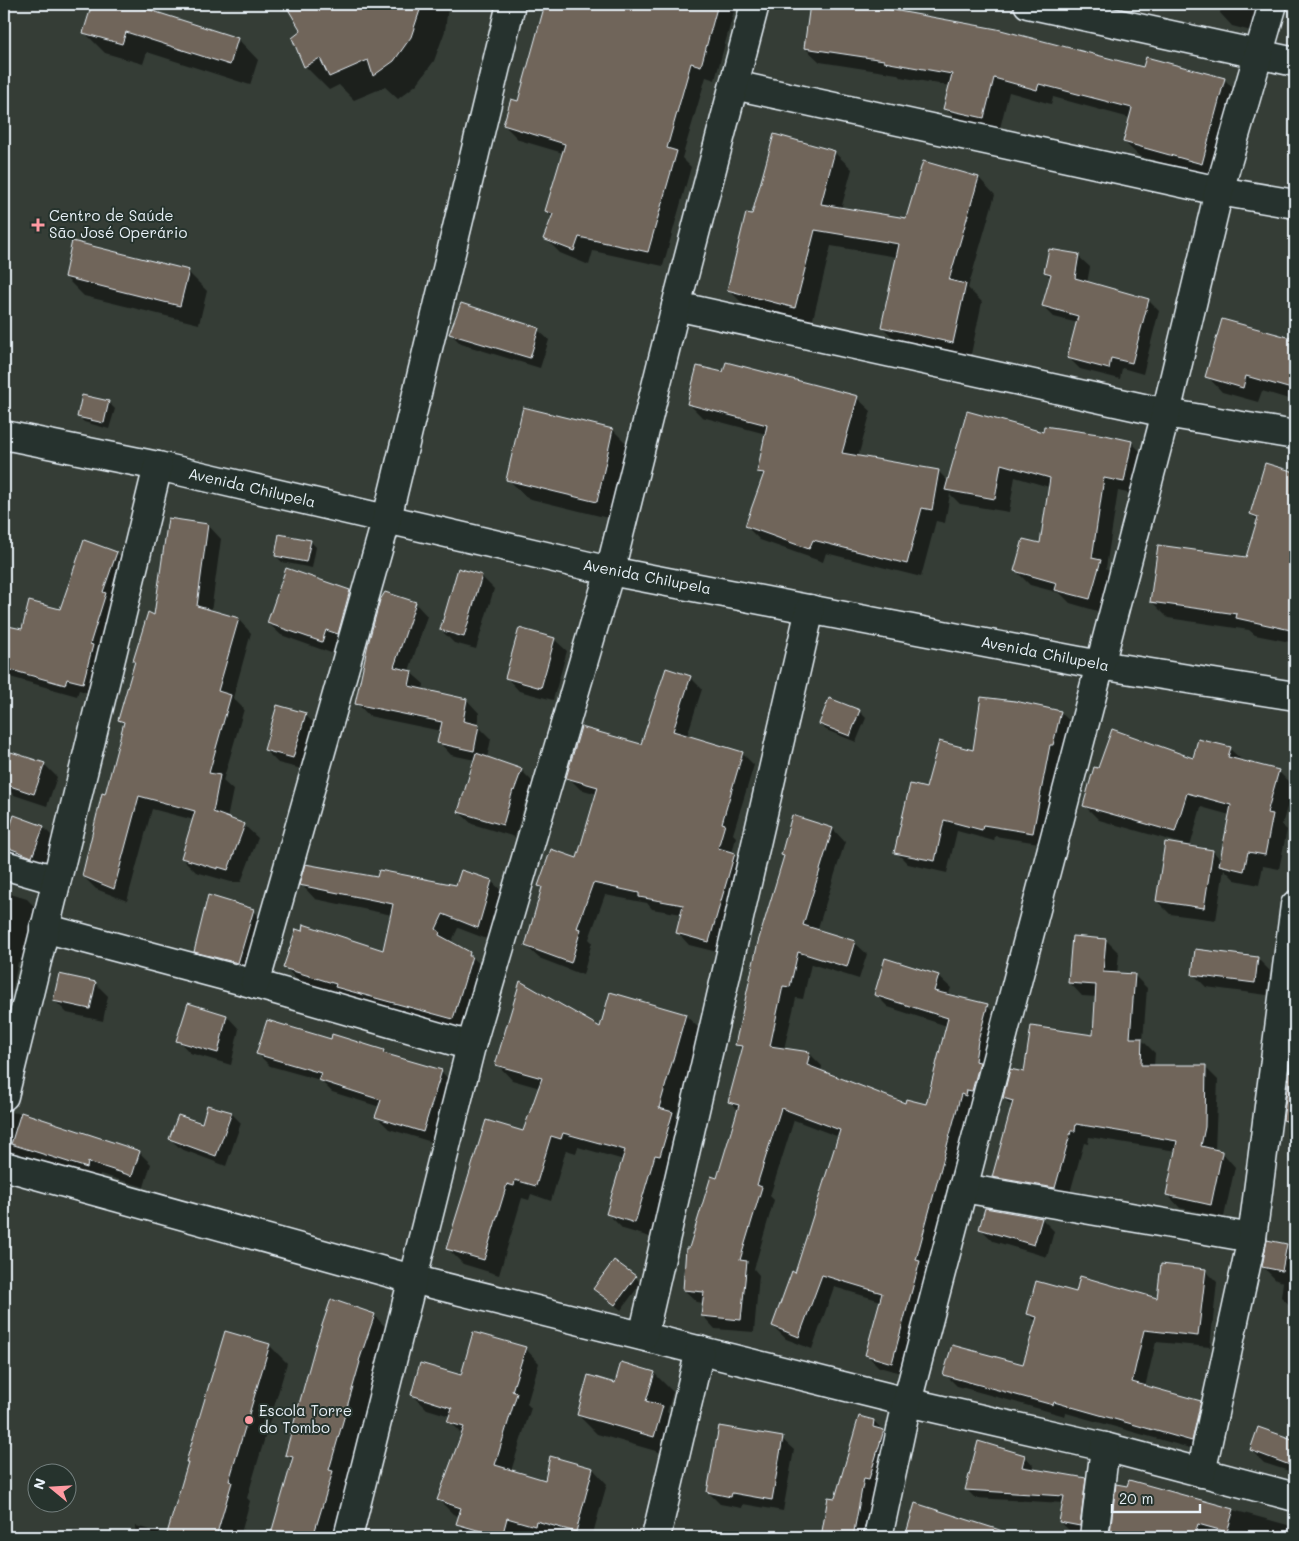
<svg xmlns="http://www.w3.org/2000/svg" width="1299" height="1541" font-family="Mali,sans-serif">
<rect width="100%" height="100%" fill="#353d36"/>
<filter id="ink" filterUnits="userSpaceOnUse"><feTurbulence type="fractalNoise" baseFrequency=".02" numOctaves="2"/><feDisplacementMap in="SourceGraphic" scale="10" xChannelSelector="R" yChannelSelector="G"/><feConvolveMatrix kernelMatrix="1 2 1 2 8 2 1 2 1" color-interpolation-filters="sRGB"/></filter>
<g filter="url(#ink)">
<g fill="#0007" fill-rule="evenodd">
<path d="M93,4H160L157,13L238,39L258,60L250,85L147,52L143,64L105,53L85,33Z"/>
<path d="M296,4H447L448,7L445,31L434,61L417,84L398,99L385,87L354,100L339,85L329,90L305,66L294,38L303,31Z"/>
<path d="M543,4H736L715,80L706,77L682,158L691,167L663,266L593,251L589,265L560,253L545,238L552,217L546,211L563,153L519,140L504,125L519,102L544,14L541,11Z"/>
<path d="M812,4L893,12L1144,68L1224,79L1239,94L1216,178L1139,156L1124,142L1130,118L1053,97L1051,104L1009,92L999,132L959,123L945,108L950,86L900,77L897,74L820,62L805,48Z"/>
<path d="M1222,4H1263L1255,32L1232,26L1220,13Z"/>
<path d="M775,136L835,153L852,169L841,209L907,220L924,162L979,178L995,195L968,288L982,302L970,359L899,343L882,327L897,257L831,246L812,323L745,306L728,289L753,215Z"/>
<path d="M1078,256L1090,267L1087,283L1148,300L1159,311L1143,374L1122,368L1120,379L1080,369L1069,358L1078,323L1054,317L1043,306L1051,278L1045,272Z"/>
<path d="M188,272L207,291L199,324L84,296L65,277Z"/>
<path d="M1223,321L1295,340V401L1262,391L1258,402L1222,392L1207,376Z"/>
<path d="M538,330L549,340L540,368L461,344L451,334Z"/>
<path d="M724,374L857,398L871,411L858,457L938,471L949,482L1044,434L1131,442L1145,456L1137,495L1118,491L1106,568L1114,575L1104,613L1070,603L1060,593L1030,585L1016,571L1041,545L1049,487L1015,477L1009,512L960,504L950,494L945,523L936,521L921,577L826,553L823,562L760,540L746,526L764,477L758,471L766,434L702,417L688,403Z"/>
<path d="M108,402L115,409L109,429L84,422L78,416Z"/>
<path d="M613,430L632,449L616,520L527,498L508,479Z"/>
<path d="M1266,465L1295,473V643L1255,635L1249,630L1168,618L1151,601L1247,558L1258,521L1251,514Z"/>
<path d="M208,525L221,539L211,612L238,619L251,633L233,698L244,709L223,781L233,790L227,819L244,825L258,838L241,882H231L196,872L182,858L194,820L152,809L127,901L96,889L83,876L125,725L119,720L136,662L134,660L155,616Z"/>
<path d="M310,541L316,547L312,568L282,562L276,556Z"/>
<path d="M84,542L117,553L129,565L95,695L79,690L77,696L10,677L4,671V644L9,627L23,631L61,611Z"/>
<path d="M481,576L494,589L476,649L454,643L441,630Z"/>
<path d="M350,591L362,603L334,654L281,635L268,623Z"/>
<path d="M415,603L427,616L409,671L424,684L423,690L467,700L479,713L477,725L491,739L487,758L521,770L534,783L527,802H525L515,837L472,824L459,812L475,760L451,755L439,742L441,731L369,716L357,703Z"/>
<path d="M554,639L567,651L553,700L519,691L507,678Z"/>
<path d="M690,677L702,689L687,736L742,753L754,765L733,834L736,837L732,854L746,866L721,953L689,945L677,932L682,914L652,909L647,903L605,895L589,939L592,942L583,975L539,958L526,946L543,889L539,885L578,860L597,794L580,789L568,777L642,746Z"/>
<path d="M830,700L860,712L866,718L856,742L826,730L820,724Z"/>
<path d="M1060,712L1073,724L1045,844L995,836L994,841L957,831L947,873L908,864L896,852L927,790Z"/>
<path d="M305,715L318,727L306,770L278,763L265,750Z"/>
<path d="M1230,749L1244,762L1278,771L1293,786L1282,825L1287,830L1279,869L1263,866L1259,885L1235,880L1224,869L1216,920L1170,914L1157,901L1187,845L1099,820L1084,805L1194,759ZM1201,807L1230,815L1221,860L1213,851L1190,847Z"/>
<path d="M11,753L44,764L57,777L47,806L14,795L4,785V776Z"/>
<path d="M14,816L43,827L56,840L45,869L16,857L4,845Z"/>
<path d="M793,817L833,829L845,842L817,931L854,942L867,954L859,979L811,964L803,999L796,998L784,1049L809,1053L822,1066L821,1072L906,1105L927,1106L947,1026L888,1007L875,994L938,976L951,988L948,996L987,1006L1000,1018L905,1374L879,1367L866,1354L881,1301L834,1287L812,1349L786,1339L773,1326L796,1274L839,1137L794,1120L770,1196L774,1200L754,1269L759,1275L754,1332L715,1329L703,1316L704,1303L697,1302L684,1290L690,1250L718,1180L738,1110L729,1101L743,1051L737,1044L785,858L782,855Z"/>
<path d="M377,878L457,887L491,881L506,895L492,941L458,928L451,943L469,954L484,968L467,1033L299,982L285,967L384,951L392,915L315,899L301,884Z"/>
<path d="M4,892L27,899L39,911L24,964L18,962L4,1033Z"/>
<path d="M253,910L266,923L251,975L208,964L195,951Z"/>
<path d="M1106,940L1119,953L1117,974L1134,975L1147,988L1143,1041L1155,1053L1154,1066L1205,1067L1218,1080L1215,1150L1222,1152L1235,1167L1224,1217L1180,1208L1167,1194L1176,1151L1089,1137L1088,1144L1084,1143L1068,1200L1007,1190L994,1177L1013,1107L1004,1098L1025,1074L1094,1036L1097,997L1082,996L1069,982Z"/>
<path d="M1257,958L1270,971L1267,995L1206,987L1193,974Z"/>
<path d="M95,983L108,996L103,1021L67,1013L54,1000Z"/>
<path d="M188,1005L227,1016L239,1029L231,1065L190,1053L178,1040Z"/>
<path d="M685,1015L701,1030L676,1116L688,1128L670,1170L650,1237L623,1229L608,1214L624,1160L578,1147L576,1153L566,1150L551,1201L531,1194L529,1200L522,1198L499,1275L463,1264L448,1249L524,1132L540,1088L512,1080L497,1064L601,1029Z"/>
<path d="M332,1040L383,1051L388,1056L441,1071L453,1084L435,1143L389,1129L377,1117L380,1107L332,1092L320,1080L270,1066L258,1054Z"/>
<path d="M1291,1071L1295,1072V1131L1284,1120Z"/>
<path d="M4,1112L21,1113L139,1152L151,1164L144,1187L100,1174L99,1179L4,1149Z"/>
<path d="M231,1113L241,1123L226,1166L181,1149L170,1139Z"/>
<path d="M1042,1219L1054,1231L1047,1257L993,1241L980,1228Z"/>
<path d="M1268,1242L1295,1246V1310L1281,1297L1283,1282L1276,1280L1263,1267Z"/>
<path d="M1205,1270L1217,1282L1210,1347L1156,1342L1145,1387L1200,1402L1212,1414L1204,1452L1066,1413L1065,1416L957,1386L945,1374L1024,1366L1037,1322L1028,1314L1077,1294L1158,1300Z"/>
<path d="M635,1277L641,1283L621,1310L595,1289Z"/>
<path d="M374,1315L392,1334L337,1537H271L293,1461L286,1454Z"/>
<path d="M269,1345L287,1363L247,1498L250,1501L240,1537H133L136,1526L168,1535L189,1463L187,1461Z"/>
<path d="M525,1348L539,1363L527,1404L531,1408L511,1471L546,1481L593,1469L607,1484L592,1537H561L551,1534L550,1537H540L521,1532L520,1537H471L458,1524L460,1517L453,1514L439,1500L462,1435L449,1421L450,1416L427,1409L412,1394L462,1377Z"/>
<path d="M654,1373L673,1392L667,1412L681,1426L673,1456L597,1434L578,1415L616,1384Z"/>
<path d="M874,1421L896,1444L868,1537H823L829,1498L835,1499Z"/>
<path d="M1259,1428L1295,1441V1473L1264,1463L1251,1450Z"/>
<path d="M782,1439L794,1450L783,1511L743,1504L742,1508L720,1504L708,1492Z"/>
<path d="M1025,1456L1033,1465L1032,1470L1085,1479L1094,1488L1088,1534L1069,1530L1060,1522L1064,1503L975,1498L966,1489Z"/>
<path d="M1130,1482L1295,1527V1537H1114L1112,1532Z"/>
<path d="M916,1505L983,1534L982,1537H906Z"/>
</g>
<g fill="#70655a" stroke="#e8f1f8">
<path d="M92,4H131L238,38L230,65L126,32L122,44L83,33Z"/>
<path d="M285,4H422L411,37L394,61L373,76L368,60L329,77L320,58L304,67L292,38L301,31Z"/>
<path d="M545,4H718L701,66L691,63L667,148L677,151L648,252L579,237L574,251L543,239L553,214L545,211L565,144L503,125L511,99L518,101Z"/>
<path d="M810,4H834L893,10L997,29L1143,67L1146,57L1225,78L1202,164L1123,142L1132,108L1039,84L1037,90L994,78L984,118L943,109L952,74L884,62V60L804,48Z"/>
<path d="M774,134L835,151L821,204L906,218L923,161L979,177L949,280L966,284L953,343L881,327L899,244L815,230L795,308L727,290L746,213L752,214Z"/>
<path d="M72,241L189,270L180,306L64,277Z"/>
<path d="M1049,249L1079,254L1075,278L1149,299L1132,363L1111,358L1109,369L1067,358L1078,316L1042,306L1051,274L1044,272Z"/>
<path d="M461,303L539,328L530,358L449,334Z"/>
<path d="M1222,319L1295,339V390L1246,376L1243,388L1205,377Z"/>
<path d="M726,362L858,396L842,453L939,470L932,510L922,508L907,564L813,540L809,549L745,526L764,473L757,472L767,425L687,404L697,366L723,372Z"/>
<path d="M82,395L109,401L104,423L77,417Z"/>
<path d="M523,407L613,429L597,502L506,480Z"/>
<path d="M967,411L1043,432L1044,426L1105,435L1132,441L1124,482L1104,478L1092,558L1101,560L1090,599L1055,590L1057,583L1014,571L1023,539L1040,543L1050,478L1001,464L995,499L945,490Z"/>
<path d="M1265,463L1295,472V631L1236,618L1237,614L1150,602L1158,545L1246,557L1258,517L1250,514Z"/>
<path d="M168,518L208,524L197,606L239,618L218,691L231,695L209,773L220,775L213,812L245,824L228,870L218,867V869L181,858L195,811L139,796L114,889L82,876L102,793L105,794L124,722L118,720L135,661H133L148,612L154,615Z"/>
<path d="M279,534L311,540L306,562L275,556Z"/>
<path d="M84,540L117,552L103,592L106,593L90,644L93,645L83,683L67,679L65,685L4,668V639L8,626L22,629L29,601L60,609Z"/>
<path d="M286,568L350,590L338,634L326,630L322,642L267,623Z"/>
<path d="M458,568L482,575L464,637L440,630Z"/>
<path d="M385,592L416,602L394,667L412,671L409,686L467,699L463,721L479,725L474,751L437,743L442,722L355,704L368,644L380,600Z"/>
<path d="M519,628L555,638L541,688L505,678Z"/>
<path d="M666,668L691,676L673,731L743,752L722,823L725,824L718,848L735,853L709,942L676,933L683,905L639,897V893L593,883L577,928L581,929L571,963L525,946L542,887L538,886L551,849L577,858L598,787L566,778L581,727L641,744Z"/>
<path d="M981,697L1015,701L1061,711L1053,745H1050L1033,833L983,825L982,830L944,820L935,861L894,853L910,784L926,788L939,741L973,750Z"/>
<path d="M829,698L860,710L850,736L819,724Z"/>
<path d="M277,705L306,713L293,758L264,750Z"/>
<path d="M1112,729L1193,758L1198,739L1231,747L1228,757L1279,770L1267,813L1273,814L1265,855L1248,852L1244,871L1219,865L1231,805L1187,793L1175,832L1083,806L1094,767L1098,768Z"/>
<path d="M11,752L45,763L34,794L4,784V772Z"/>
<path d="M476,753L522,769L514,791L513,790L503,825L458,812Z"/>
<path d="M14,815L44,826L32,857L4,846Z"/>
<path d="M792,815L833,828L803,925L855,941L847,967L798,952L790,987L783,986L770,1046L810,1052L807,1065L905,1103L906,1099L926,1104L948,1018L874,995L885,958L939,975L934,991L988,1004L978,1041L975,1061L980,1062L972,1091L967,1090L966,1096L961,1094L916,1260L920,1261L892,1363L865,1355L882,1293L822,1275L799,1337L772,1326L792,1271L795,1273L840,1130L781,1108L757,1185L762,1187L740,1260L747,1261L741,1320L701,1316L704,1292L683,1290L686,1248H689L711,1176L717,1178L739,1105L728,1102L743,1046L735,1045L758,942L784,856L781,855Z"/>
<path d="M1165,842L1213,850L1204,908L1156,901Z"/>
<path d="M305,864L377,877L379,870L456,885L461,870L492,880L478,928L443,914L436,929L440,932L439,935L470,952L469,956H472L453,1019L335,987L336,984L283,968L296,929L302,931L303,924L383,950L393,904L299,885Z"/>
<path d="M208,895L254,909L238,963L194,952Z"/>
<path d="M1072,936L1106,939L1103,972L1135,974L1130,1038H1142L1141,1065H1206L1205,1127L1201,1146L1222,1151V1153L1211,1205L1166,1195L1177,1141L1076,1124L1075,1131H1071L1055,1188L992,1177L1013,1101L1003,1098L1010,1069L1024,1072L1031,1026L1093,1035L1096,985L1068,983Z"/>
<path d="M1195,949L1258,957L1255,983L1192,975Z"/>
<path d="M59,974L96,982L90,1009L53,1001Z"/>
<path d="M520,981L600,1027L610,992L686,1014L659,1108L673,1112L660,1156L655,1155L635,1223L606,1214L625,1150L563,1133L561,1139L551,1136L536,1186L515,1180L514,1186L507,1184L484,1260L446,1249L486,1120L523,1131L542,1078L495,1065Z"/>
<path d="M188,1003L227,1015L218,1053L176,1041Z"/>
<path d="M267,1020L331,1039L332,1034L384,1050L383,1053L442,1070L423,1132L375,1117L381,1100L318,1080L321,1073L256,1054Z"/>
<path d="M1295,1031V1124L1283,1120Z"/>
<path d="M207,1105L232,1112L216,1156L169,1139L178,1115L202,1123Z"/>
<path d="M21,1112L140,1151L132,1176L88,1162L87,1168L11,1144Z"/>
<path d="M985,1208L1042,1218L1034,1245L979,1229Z"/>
<path d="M1267,1240L1287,1244L1282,1271L1262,1267Z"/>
<path d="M614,1260L636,1276L615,1305L593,1289Z"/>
<path d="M1161,1264L1206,1269L1198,1336L1144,1330L1132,1382L1201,1401L1192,1441L1054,1402L1053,1405L943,1375L952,1345L1023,1364L1037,1317L1027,1314L1036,1281L1076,1292L1080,1276L1157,1298Z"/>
<path d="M331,1299L375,1314L359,1361L360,1362L329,1470L333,1471L313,1537H270L293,1457L285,1455L316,1343Z"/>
<path d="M225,1331L270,1344L229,1481L232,1482L216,1537H166L188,1462H186Z"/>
<path d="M473,1332L526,1347L512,1391L517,1393L495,1465L545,1480L550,1456L593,1468L576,1532L536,1521L535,1526L507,1518L502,1537L456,1524L461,1508L437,1500L464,1427L447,1422L452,1408L411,1395L420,1363L461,1375Z"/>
<path d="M621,1362L655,1372L646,1401L663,1406L654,1437L577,1415L588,1375L615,1383Z"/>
<path d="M859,1416L874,1420L873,1427L884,1430L869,1479L864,1478L853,1537H821L828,1497L835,1498Z"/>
<path d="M719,1426L783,1437L772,1500L732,1493L731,1497L707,1492Z"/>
<path d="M1258,1427L1295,1440V1467L1250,1450Z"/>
<path d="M978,1441L1025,1455L1022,1467L1086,1478L1080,1526L1059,1522L1064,1496L965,1490Z"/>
<path d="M1129,1480L1234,1509L1227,1532L1198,1524L1194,1537H1112L1114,1534L1110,1533L1116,1484L1127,1486Z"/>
<path d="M915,1503L1006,1532L1005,1537H905Z"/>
</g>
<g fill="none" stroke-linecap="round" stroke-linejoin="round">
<defs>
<g id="minor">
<path d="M1028,4L1295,62"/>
<path d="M734,85L1219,191L1295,204"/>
<path d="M676,306L1166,413L1295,435"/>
<path d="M4,435L158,466L610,571L1100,665L1295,696"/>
<path d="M4,865L56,880"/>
<path d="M44,928L255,984L471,1046"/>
<path d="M255,984L387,518L511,4"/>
<path d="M4,1096L158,466"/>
<path d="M4,1166L412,1279L907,1402L1105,1447L1295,1497"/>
<path d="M963,1188L1252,1238"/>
<path d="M643,1336L810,609"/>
<path d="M1201,1473L1252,1238L1295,905"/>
<path d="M348,1537L471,1046L610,571L676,306L755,4"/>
<path d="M656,1537L700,1350"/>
<path d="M878,1537L907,1402L1166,413L1219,191L1273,4"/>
<path d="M1094,1537L1105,1447"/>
</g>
</defs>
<use href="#minor" stroke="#e8f1f8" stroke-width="31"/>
<use href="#minor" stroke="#26332d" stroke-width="28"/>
</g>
</g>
<g fill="#ff9aa2" stroke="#26332d" stroke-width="2">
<path d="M35.5 217.5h5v5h5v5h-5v5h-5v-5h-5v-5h5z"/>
<circle cx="249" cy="1420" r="5"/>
</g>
<g text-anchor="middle" stroke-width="4" stroke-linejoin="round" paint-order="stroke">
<g font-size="15" fill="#e8f1f8" stroke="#26332d" text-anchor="start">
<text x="49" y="221">Centro de Saúde<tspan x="49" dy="17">São José Operário</tspan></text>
<text x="259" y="1416">Escola Torre<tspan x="259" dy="17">do Tombo</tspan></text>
</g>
<g font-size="15" fill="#e8f1f8" stroke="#26332d">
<text transform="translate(252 488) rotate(13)" y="5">Avenida Chilupela</text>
<text transform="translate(647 577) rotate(11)" y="5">Avenida Chilupela</text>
<text transform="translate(1045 654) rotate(11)" y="5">Avenida Chilupela</text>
</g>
</g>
<rect width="1299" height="1541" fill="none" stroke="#26332d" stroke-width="20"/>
<rect x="10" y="10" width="1279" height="1521" fill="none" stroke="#e8f1f8" stroke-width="2" filter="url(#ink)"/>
<g transform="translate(52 1488) rotate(288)"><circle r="24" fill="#26332d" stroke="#747f7e"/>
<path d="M0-4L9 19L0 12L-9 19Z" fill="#ff9aa2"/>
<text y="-8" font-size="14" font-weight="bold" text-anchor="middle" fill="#e8f1f8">N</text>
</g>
<path d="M1112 1504v8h88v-8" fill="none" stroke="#e8f1f8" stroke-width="2.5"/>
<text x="1119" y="1504" font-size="15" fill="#e8f1f8" stroke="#26332d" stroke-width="4" paint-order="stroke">20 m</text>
</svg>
